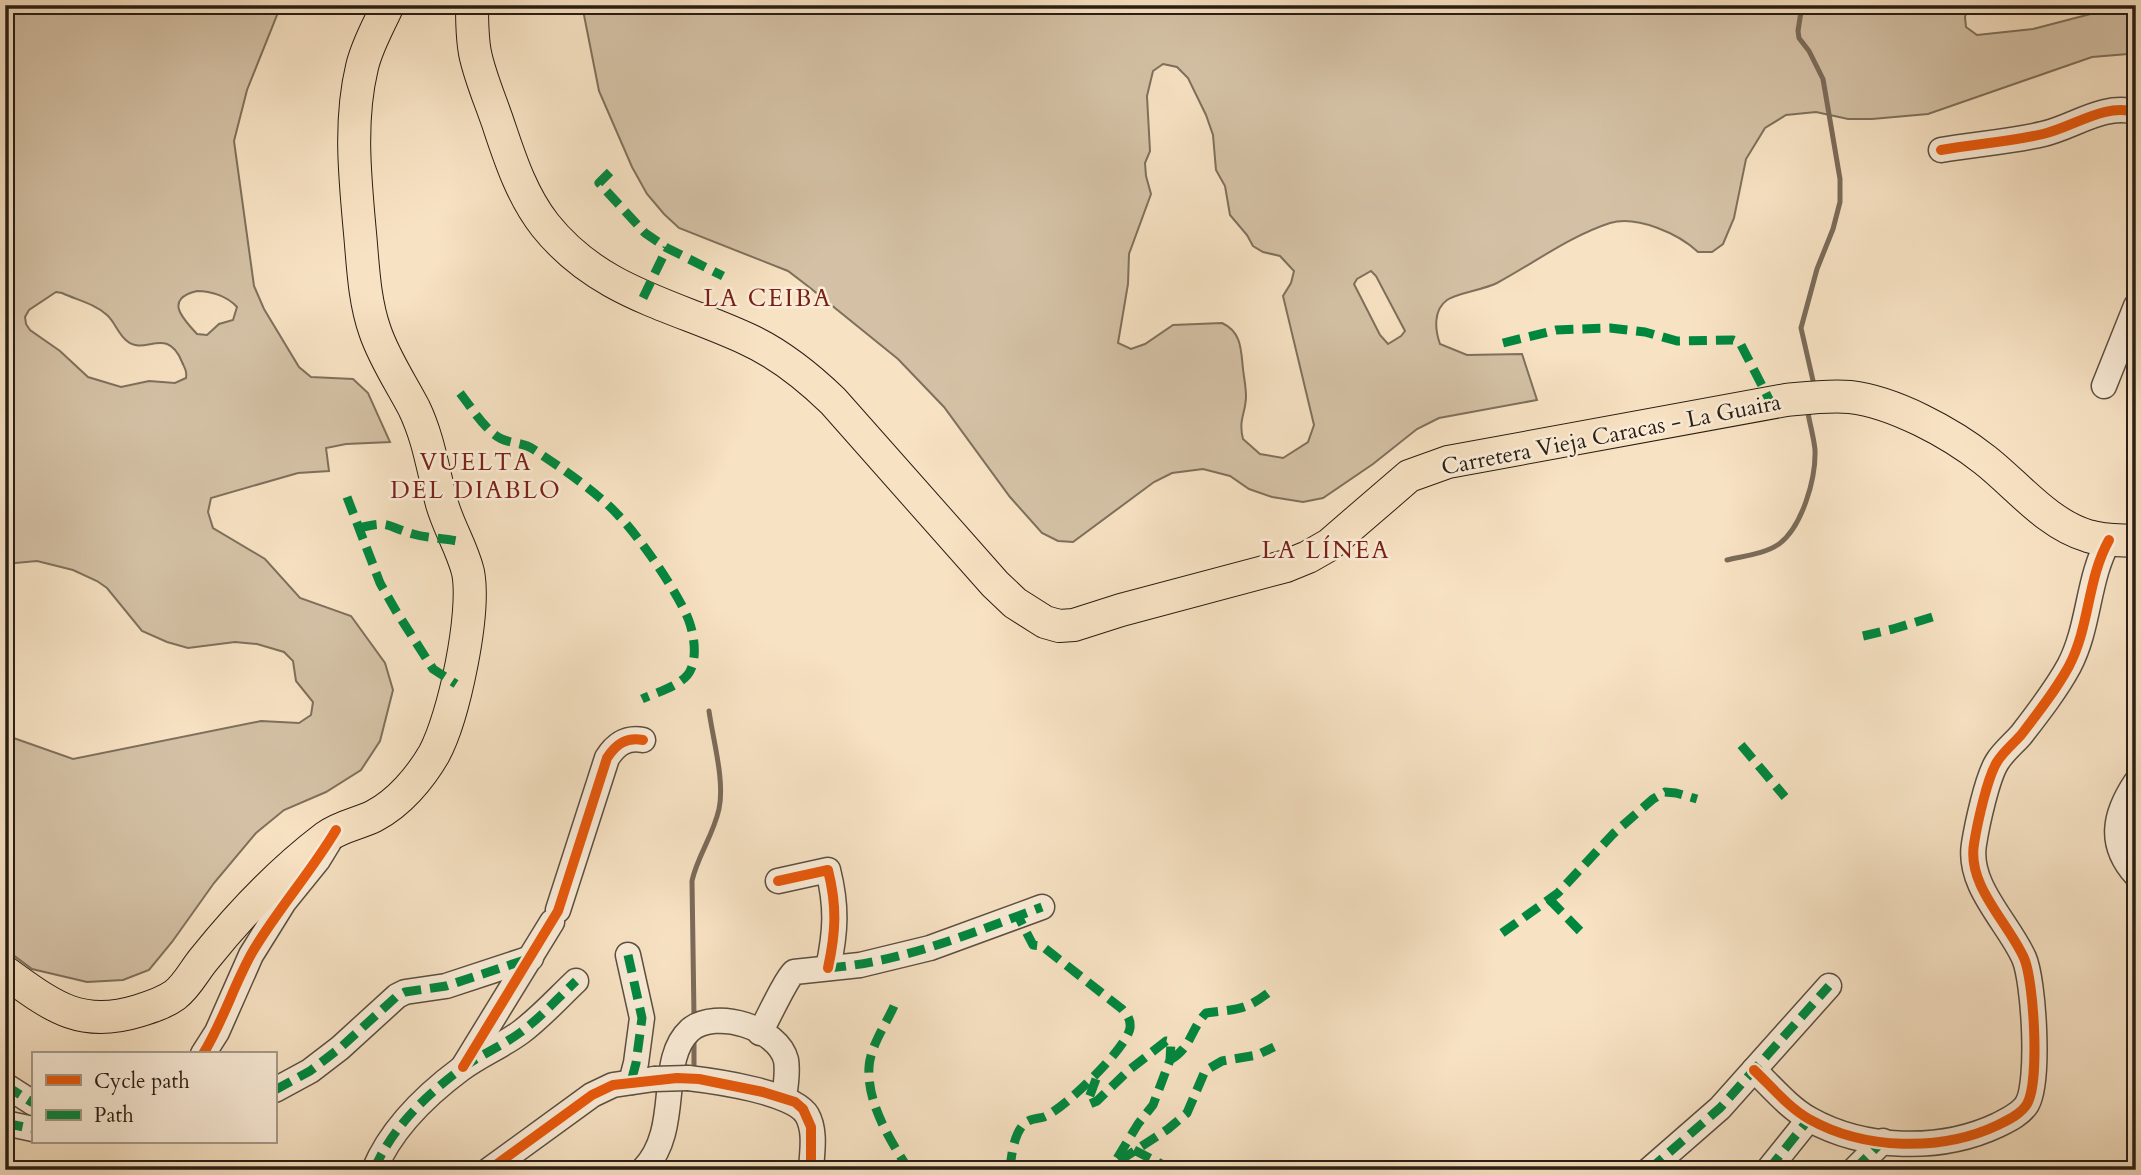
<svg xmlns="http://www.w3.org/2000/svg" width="2141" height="1175" font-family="Cardo,serif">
<rect width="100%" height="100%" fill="#f7e2c3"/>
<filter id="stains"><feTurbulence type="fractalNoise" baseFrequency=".00286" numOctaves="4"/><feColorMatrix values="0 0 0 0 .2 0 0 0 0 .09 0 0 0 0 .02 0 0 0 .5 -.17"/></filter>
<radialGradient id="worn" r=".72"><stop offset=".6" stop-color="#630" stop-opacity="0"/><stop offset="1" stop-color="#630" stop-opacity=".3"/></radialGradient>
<g fill="#d4c1a5" stroke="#7e705c" stroke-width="2" fill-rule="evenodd">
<path d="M5,5H281L247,90L234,141L254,286L264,309L299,367L311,377L353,379L368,393L390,442L346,444L326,448L329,471L298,473L211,498L208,512L213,528L265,559L300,598L351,616L385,663L393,690L380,741L361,770L326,792L284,810L256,833L214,883L172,942L149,970L123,980L87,982L32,969L5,949V735L73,759L261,721L299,723L311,715L313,702L296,681L293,661L284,652L257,644L235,642L188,648L167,642L142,631L107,588L97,581L73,570L37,561L5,564ZM197,291C211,291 227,296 237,307L233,320L219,324L207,335L197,334C182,318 164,299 197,291ZM56,292L62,293C77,300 95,304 107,315C115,322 118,334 127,341C145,356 167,325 182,362C185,369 187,371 186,378L175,383L149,381L121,387L88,377L60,351L30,330L26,324L25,317L29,310Z"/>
<path d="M582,5H1969L1965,17L1966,27L1977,35L2033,29L2125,5H2136V51L2128,54L2092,57L1928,114L1872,119H1848L1816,112L1786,115L1765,128L1746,159L1734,218L1723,244L1712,252H1698C1679,234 1637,215 1610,223C1570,236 1534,263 1497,283C1483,290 1457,293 1447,300C1433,310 1435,330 1440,344L1467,355L1522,354L1537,400L1439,418L1417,429L1373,464L1323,498L1303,502L1272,497L1249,489L1230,476L1203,469L1172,473L1154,482L1073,542L1058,541L1042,533L1010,497L944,407L898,359L809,287L788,271L679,228L664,214L647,194L632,167L599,91ZM1163,64L1177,67L1188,78L1206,115L1213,135L1216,170L1225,186L1230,215L1247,235L1253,246L1263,252L1280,256L1294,271L1291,283L1283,296L1314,425L1308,442L1283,458L1260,454L1243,439C1238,419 1246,413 1246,396C1246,387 1244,378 1243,369C1241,351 1242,332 1222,323L1173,325L1145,344L1131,349L1118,343L1128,284L1129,254L1151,194L1146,176L1145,163L1150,151L1147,96L1153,71ZM1371,271L1376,276L1405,331L1401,336L1388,344L1380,335L1354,284L1357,279Z"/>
</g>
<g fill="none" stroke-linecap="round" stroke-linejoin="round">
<g stroke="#7b6b5a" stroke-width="5">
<path d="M1802,5L1798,31L1799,38L1809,51L1823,79L1840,179V202L1833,229L1817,269L1801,328L1814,385"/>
<path d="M1727,560C1743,556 1765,554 1779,544C1802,527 1816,479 1815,450C1814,438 1810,425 1808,413"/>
<path d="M694,1016L692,881C697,857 713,836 719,809C725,781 713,740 709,711"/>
<path d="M694,1068V1040"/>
</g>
<defs>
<g id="minor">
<path d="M1941,150C1975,144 2009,142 2043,134C2074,127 2103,103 2136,112"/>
<path d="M2104,386L2136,306"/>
<path d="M2136,782C2114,815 2108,844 2136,875"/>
<path d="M778,881L828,870C837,906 836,931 828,968"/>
<path d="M558,910L607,758C616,744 626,737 643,740"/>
<path d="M628,955L642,1018L636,1063L631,1082"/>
<path d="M760,1033C767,1020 786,979 794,972L860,965L930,948L1042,907"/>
<path d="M203,1054L217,1032L251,955L284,902L318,860L329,842"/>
<path d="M463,1067L552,922"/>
<path d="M1754,1070C1771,1086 1788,1107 1809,1119C1864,1150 1941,1152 1998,1125C2008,1120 2021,1114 2027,1104C2040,1082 2034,981 2024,958C2008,922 1967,886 1974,844C1977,825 1987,778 1997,762C2003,752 2013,744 2021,735C2038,713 2056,690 2069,666C2090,626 2087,579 2109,540"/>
<path d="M688,1078C714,1081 794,1092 807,1115C816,1131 812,1152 811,1170"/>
<path d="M5,1085L33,1103"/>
<path d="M275,1090L310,1071L340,1048L397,996L405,992L446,986L531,958"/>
<path d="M5,1123L33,1129"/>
<path d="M374,1170C391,1129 426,1095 461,1069C480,1055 502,1046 521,1032C541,1017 558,998 576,981"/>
<path d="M489,1170L592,1095L613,1085L654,1079"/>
<path d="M643,1170C683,1129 656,1061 690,1030C716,1008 778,1028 786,1060C788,1072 786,1085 784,1097"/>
<path d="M1649,1170L1720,1108L1829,986"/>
<path d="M1768,1170L1809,1119"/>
<path d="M1854,1170L1883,1141"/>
</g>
<g id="major">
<path d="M472,5C472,21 472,37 475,53C480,78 492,104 500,129C511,162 523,197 545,225C599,293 674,305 747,339C780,354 807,376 833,401L995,584L1015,603L1045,622L1059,626L1074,625L1121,610L1286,566L1308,557L1329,545L1409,476L1448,462L1786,400C1807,398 1829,395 1850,397C1894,402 1951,433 1985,460C2017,485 2047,524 2088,536C2103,541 2120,540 2136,541"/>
<path d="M5,972C51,1005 79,1029 138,1011C151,1007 164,1003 175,995C187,986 194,971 204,959C240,914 280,872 326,837C341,826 358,824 374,816C399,803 420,778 434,754C454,717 476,613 468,572C462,548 449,528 442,504C433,471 429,439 414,408C401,383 384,358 375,331C364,300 363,265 360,233C355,178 349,121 362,67C367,45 379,25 388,5"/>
</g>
</defs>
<use href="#minor" stroke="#5c4f40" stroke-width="27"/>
<use href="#major" stroke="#291e14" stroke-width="34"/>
<use href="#minor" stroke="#faecd8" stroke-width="24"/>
<use href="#major" stroke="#f7e2c3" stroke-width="32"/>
<defs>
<path id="minor-bridge" d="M654,1079L688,1078"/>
</defs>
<use href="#minor-bridge" stroke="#5c4f40" stroke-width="27" stroke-linecap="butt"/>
<use href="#minor-bridge" stroke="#faecd8" stroke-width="24"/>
<g stroke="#00873e" stroke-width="9" stroke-dasharray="18 9" stroke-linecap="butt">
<path d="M610,172L599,183L645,233L667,248L723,276"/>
<path d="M643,298L667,248"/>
<path d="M1503,343L1556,330L1610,328L1645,332L1677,341L1733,340L1740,343L1771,403"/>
<path d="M460,393C471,407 483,427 498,437C509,444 523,442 533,449C560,467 597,492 618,515C639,536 679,594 689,621C694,635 697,655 691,669C685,685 657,692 642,699"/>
<path d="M347,497L380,583L396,611L433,669L456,684"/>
<path d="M359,528C390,520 385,526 413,534C427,538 442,538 457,541"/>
<path d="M1863,636L1893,629L1939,615"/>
<path d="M1741,745L1785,797"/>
<path d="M1549,899L1580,931"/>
<path d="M1502,933L1558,893L1613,834L1653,799L1665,792L1676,793L1697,799"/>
<path d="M628,955L642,1018L636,1063L631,1082"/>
<path d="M828,968C903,962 972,933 1042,907"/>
<path d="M894,1006C886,1024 870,1047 869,1067C867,1104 890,1140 909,1170"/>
<path d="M1170,1060C1192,1047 1190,1030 1206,1013C1235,1009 1243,1012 1268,993"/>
<path d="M1096,1079L1089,1098L1090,1104L1097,1101L1128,1071L1166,1041L1171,1042L1170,1060L1153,1105L1138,1124L1110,1170"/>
<path d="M5,1085L33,1103"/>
<path d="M275,1090L310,1071L340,1048L397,996L405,992L446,986L531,958"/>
<path d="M5,1123L33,1129"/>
<path d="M1134,1150L1173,1170"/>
<path d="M1119,1161L1168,1129L1187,1113L1205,1071L1222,1061L1257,1055L1274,1047"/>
<path d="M374,1170C391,1129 426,1095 461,1069C480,1055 502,1046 521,1032C541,1017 558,998 576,981"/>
<path d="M1010,1170C1011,1156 1014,1134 1024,1124C1030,1118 1037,1119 1044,1117C1064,1109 1127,1048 1130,1028C1131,1019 1127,1015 1122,1009L1042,946L1033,945L1018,916"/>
<path d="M1649,1170L1720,1108L1829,986"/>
<path d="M1768,1170L1809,1119"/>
<path d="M1854,1170L1883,1141"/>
</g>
<defs>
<g id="cycleway">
<path d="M1941,150C1975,144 2009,142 2043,134C2074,127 2103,103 2136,112"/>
<path d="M778,881L828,870C837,906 836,931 828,968"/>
<path d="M203,1054C223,1022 234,984 253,951C278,909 311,872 336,830"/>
<path d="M463,1067L558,911L607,758C616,744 626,737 643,740"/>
<path d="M1754,1070C1771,1086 1788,1107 1809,1119C1864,1150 1941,1152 1998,1125C2008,1120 2021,1114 2027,1104C2040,1082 2034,981 2024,958C2008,922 1967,886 1974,844C1977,825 1987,778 1997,762C2003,752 2013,744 2021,735C2038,713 2056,690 2069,666C2090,626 2087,579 2109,540"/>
<path d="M489,1170L592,1095L613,1085L677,1078L699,1079L763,1092L795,1102L803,1109L811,1127V1170"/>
</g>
</defs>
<use href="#cycleway" stroke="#faecd8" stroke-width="15"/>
<use href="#cycleway" stroke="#e8590c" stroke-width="10"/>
</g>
<g text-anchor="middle" stroke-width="5" stroke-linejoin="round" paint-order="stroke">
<g font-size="23" fill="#291e14" stroke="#faecd8">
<text transform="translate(1611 434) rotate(-11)" y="8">Carretera Vieja Caracas - La Guaira</text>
</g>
<g font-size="24" letter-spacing="2" fill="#7a1f14" stroke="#faecd8">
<text x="768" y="306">LA CEIBA</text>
<text x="476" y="470">VUELTA<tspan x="476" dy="28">DEL DIABLO</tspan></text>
<text x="1326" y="558">LA LÍNEA</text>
</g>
</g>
<rect width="2141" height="1175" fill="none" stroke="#f7e2c3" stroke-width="28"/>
<rect x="7" y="7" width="2127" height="1161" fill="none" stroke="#291e14" stroke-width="3.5"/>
<rect x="14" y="14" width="2113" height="1147" fill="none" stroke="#291e14" stroke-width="2"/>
<rect x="32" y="1052" width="245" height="91" fill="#faecd8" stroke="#a69a8a" stroke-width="2"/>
<rect x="46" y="1075" width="35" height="10" fill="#e8590c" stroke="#a69a8a" stroke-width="2"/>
<text x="94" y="1088" font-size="21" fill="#291e14">Cycle path</text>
<rect x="46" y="1110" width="35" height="10" fill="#00873e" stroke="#a69a8a" stroke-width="2"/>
<text x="94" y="1122" font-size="21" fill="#291e14">Path</text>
<rect width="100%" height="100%" filter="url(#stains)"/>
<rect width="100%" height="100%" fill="url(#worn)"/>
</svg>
